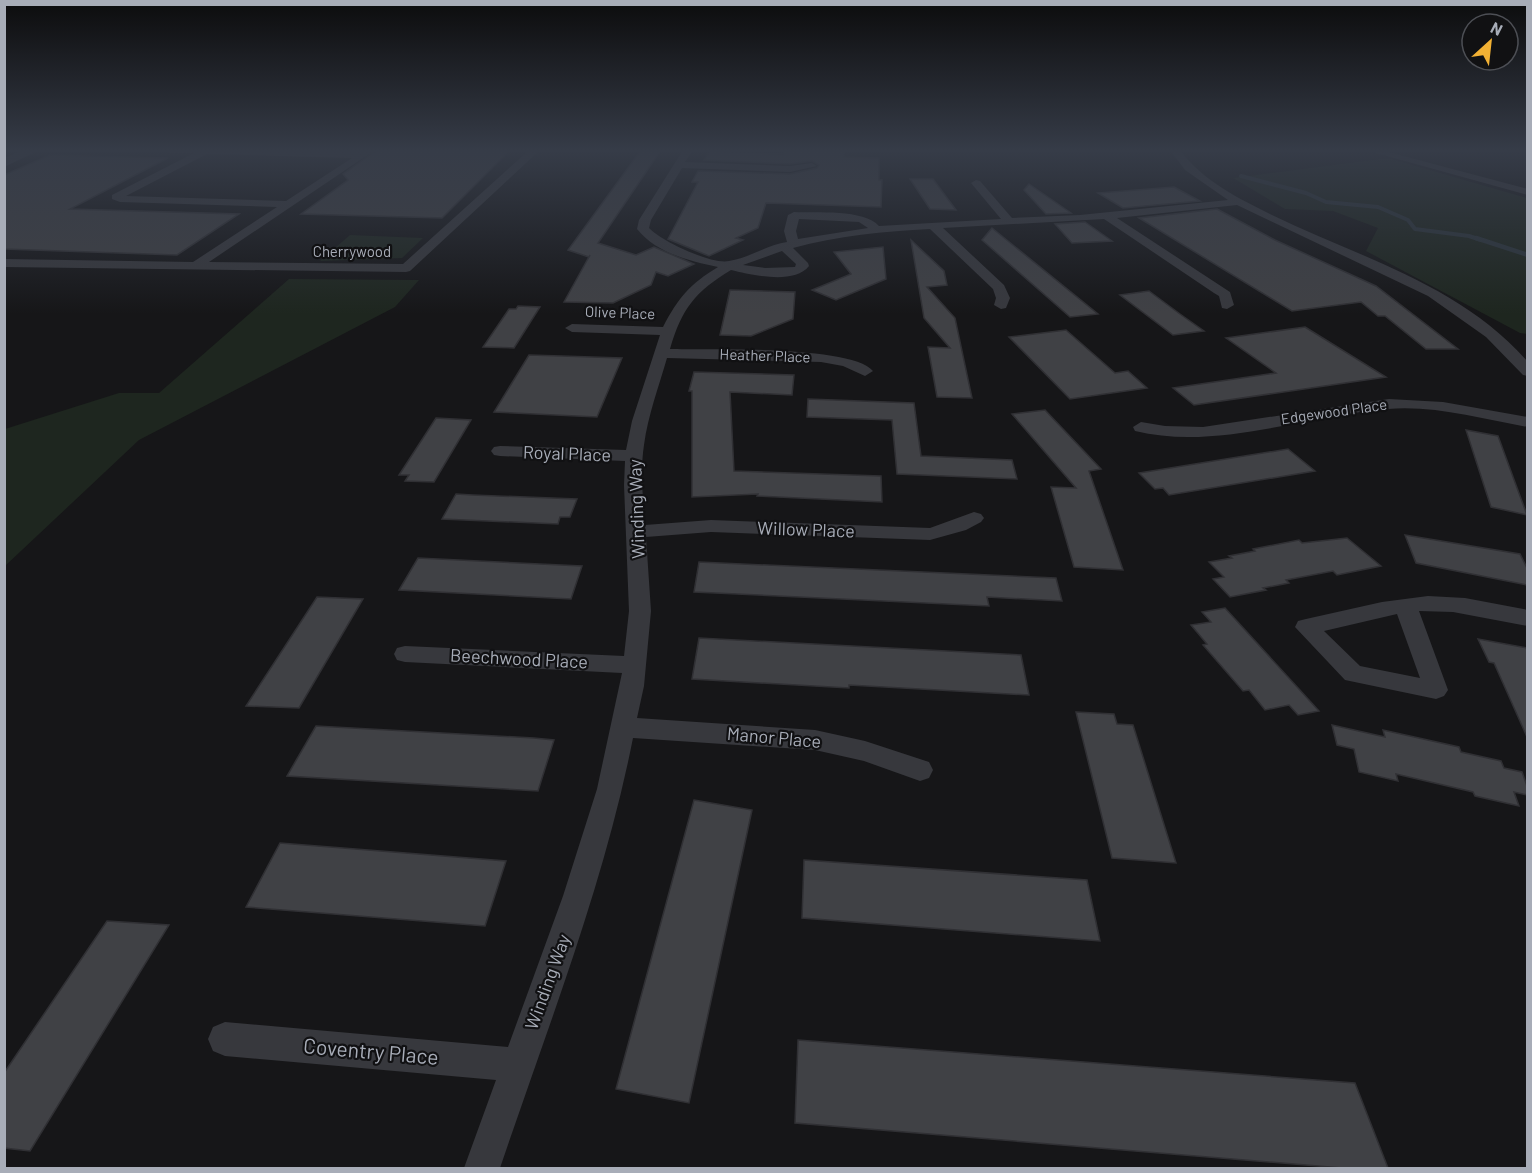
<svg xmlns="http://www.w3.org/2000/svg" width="1532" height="1173" font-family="Barlow,sans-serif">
<rect width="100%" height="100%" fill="#161618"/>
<g fill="#1e261f">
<path d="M1388,158L1527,198V334L1520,333L1366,251L1378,228L1333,211L1285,209L1233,178Z"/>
<path d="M350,235L423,238L402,258L320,261Z"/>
<path d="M289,279L419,280L395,307L139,440L5,566V429L119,393H159Z"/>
</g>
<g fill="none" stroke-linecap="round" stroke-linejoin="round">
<path stroke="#2c353c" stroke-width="4" d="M1241,176L1306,193L1326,202L1378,207L1408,220L1415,229L1469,236L1481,240"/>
<path stroke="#2c353c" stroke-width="4.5" d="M1476,238L1528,255"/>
</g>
<g fill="#404145" stroke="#303034" stroke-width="1.5">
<path d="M377,150H510L442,218L301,214L348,180L343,174Z"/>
<path d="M641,150H661L598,243L636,255L654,247L694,264L668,276L656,272L651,285L613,303L564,302L590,255L589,257L568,250Z"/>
<path d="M784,150H845L844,157L879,158V180H882L881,207L766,203L758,228L736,238L743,240L709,256L668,239L698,182H692L698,171L790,174L817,168L819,165L812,161L790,164L704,160L710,151L783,154Z"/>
<path d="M50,155L168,158L70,209L239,214L177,255L4,249V175Z"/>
<path d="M910,179H933L956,210L930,209Z"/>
<path d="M1029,184L1071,213L1046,214L1024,190Z"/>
<path d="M1174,187L1200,201L1123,208L1098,193Z"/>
<path d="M1217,209L1275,240L1376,286L1458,349H1426L1385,316H1378L1361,302L1292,311L1139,218Z"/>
<path d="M1085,222L1112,241L1072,243L1055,224Z"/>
<path d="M992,228L1098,314L1070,317L982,240Z"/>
<path d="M911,240L944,271L947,285L927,287L955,318L972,398L937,397L928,347L950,348L924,318Z"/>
<path d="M883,247L886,279L836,300L812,290L851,274L834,252Z"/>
<path d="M730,290L795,292L793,319L751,336L720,335Z"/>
<path d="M1149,291L1180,314L1204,331L1173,335L1120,295Z"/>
<path d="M518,306L540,307L514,348L483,347L509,309H516Z"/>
<path d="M1305,327L1386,377L1194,405L1173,388L1276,373L1226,338Z"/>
<path d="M1066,330L1115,373L1128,371L1147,388L1070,399L1009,337Z"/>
<path d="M529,355L562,356L622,358L597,417L494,412Z"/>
<path d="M694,372L794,375L792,395L730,392L734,471L881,476L882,502L757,496L758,494L692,497V391H689Z"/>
<path d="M808,399L914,403L921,456L1012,460L1017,479L897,474L892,420L807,417Z"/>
<path d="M1045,410L1101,469L1089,471L1123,570L1074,567L1051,487L1076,488L1012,414Z"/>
<path d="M436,418L471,420L434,482L405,481L409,475H399Z"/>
<path d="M1466,430L1498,436L1527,515L1491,507Z"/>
<path d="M1288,449L1315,471L1169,495L1163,488L1155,489L1139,473Z"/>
<path d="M456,494L473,495L577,499L570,517H560L558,524L442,519Z"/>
<path d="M1405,535L1520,554L1527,568V585L1416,563Z"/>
<path d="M1347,538L1381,566L1337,575L1333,571L1286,580L1289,583L1263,588L1266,590L1230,597L1213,579L1224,577L1209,562L1232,558L1229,556L1255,551L1253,549L1299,540L1302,543Z"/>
<path d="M418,558L582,566L571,599L399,590Z"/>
<path d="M699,562L1056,578L1062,601L987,597L989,606L694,592Z"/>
<path d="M317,597L363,599L299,708L246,706Z"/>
<path d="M1225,608L1299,689L1319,711L1298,715L1289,705L1265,710L1249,690L1243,691L1203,645L1207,644L1191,625L1211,622L1202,612Z"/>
<path d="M699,638L1021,655L1029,695L849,685V688L692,679Z"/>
<path d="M1478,639L1527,648V737L1494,663L1489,662Z"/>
<path d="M1076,712L1114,714L1117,724L1133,725L1176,863L1112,858Z"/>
<path d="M1332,725L1385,737L1383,730L1459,747L1461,752L1501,761L1504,768L1522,772L1527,786V795L1514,792L1519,806L1475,796L1473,792L1396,774L1398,781L1359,772L1354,749L1337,745Z"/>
<path d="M316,726L534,738L554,740L538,791L287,776Z"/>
<path d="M694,800L752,810L689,1103L616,1089Z"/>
<path d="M280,843L506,861L485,926L246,907Z"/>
<path d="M804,860L1087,880L1100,941L802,918Z"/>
<path d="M107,921L169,925L30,1151L4,1148V1073Z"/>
<path d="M798,1040L1355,1083L1388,1168H1342L795,1123Z"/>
</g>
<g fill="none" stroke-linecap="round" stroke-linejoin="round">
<g fill="#37383d" fill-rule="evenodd">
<path d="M163,150L360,152L375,150L209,262L403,264L529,150H540L410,271L406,272L4,267V259L193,262L277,207L120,202L112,199V195L194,153H168ZM207,154L352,158L286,201L126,196Z"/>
<path d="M683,150H693L685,162L790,166L812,163L817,166L790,172L682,168L651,220L649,228C661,241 712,265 729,261C749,258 767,245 787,242L784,231L788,215L794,212C816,213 864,209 879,226L1001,219L971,183L976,180L980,181L1012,218L1080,215L1228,200L1185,170L1170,150H1180C1203,181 1238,198 1272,215C1361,258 1461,285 1528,362V376L1523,375L1486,337L1428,296L1237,205L1117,218L1230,292L1234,305L1227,309L1222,308L1219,296L1214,293L1104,219L943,228L1004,285L1010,298L1006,308L1001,309L994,305L996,298L993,289L930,229C885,231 837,236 793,248L808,263L809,266C794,285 752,275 731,270C695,292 682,308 670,349C707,350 852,345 873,371L865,376L843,366L821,362L667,358C659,386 648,415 644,445C640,471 643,499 645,525L711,520L930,528L974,512L981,514L984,518L981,522L966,530L930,540L711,532L646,537L651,611L644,686L637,718L815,730L865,741L929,762L933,770L929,778L920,781L864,761L815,750L633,738C604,885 548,1026 500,1168H464L496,1080L225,1056L213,1051L208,1039L213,1027L225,1022L508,1047L563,896L597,789L622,673L405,662L397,660L394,654L397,648L405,646L624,656L629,611L624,485L625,461L500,456L494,455L491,451L494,447L500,446L626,450L632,421L660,335L572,332L565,328L572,324L663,327C678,298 690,284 718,267C690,261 656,253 637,229L639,220ZM799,219L859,222L868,228L798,239L796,231ZM782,251L796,264L795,267L765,268L743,265Z"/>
<path d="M1365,150H1381L1528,189V195Z"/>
<path d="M1389,399L1443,402L1528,417V427C1482,419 1434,405 1388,409C1306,415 1217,451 1135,431L1133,427L1141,422L1165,426L1203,427Z"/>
<path d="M1428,596L1465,598L1528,610V626L1453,612L1419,611L1448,690L1444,696L1436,699L1345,680L1295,627L1298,621L1306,619L1382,602ZM1397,614L1420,678L1360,666L1324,631Z"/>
</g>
<path fill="#37383d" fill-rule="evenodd" d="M24,150H40L4,167V158Z"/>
</g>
<linearGradient id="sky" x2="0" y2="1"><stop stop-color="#0c0c0d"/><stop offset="0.48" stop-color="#363c48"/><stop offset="1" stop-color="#363c48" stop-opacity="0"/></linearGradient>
<rect width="1532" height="314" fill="url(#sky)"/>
<g text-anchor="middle" stroke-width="4.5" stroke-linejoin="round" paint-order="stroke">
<g font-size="15" fill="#a8adb8" stroke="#111113">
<text x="352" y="257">Cherrywood</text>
<text transform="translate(620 313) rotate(2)" y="5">Olive Place</text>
<text transform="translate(765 356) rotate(2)" y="5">Heather Place</text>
<text transform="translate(1334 412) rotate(-8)" y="5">Edgewood Place</text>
</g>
<g font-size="18" fill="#a8adb8" stroke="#111113">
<text transform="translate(567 454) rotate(2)" y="6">Royal Place</text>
<text transform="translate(637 509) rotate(-92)" y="6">Winding Way</text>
<text transform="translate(806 530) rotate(2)" y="6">Willow Place</text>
<text transform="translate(519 659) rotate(3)" y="6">Beechwood Place</text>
<text transform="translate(774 738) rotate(5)" y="6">Manor Place</text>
<text transform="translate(548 982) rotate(-70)" y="6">Winding Way</text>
</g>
<g font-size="21" fill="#a8adb8" stroke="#111113">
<text transform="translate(371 1052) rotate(5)" y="7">Coventry Place</text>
</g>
</g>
<rect width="1532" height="1173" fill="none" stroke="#a8adb8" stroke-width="12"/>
<g transform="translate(1490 42) rotate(27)"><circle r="28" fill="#111113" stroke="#4d4f55" stroke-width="1.5"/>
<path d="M0-4.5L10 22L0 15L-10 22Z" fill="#f2b134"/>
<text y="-9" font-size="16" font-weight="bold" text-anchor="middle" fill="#a8adb8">N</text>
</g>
</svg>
